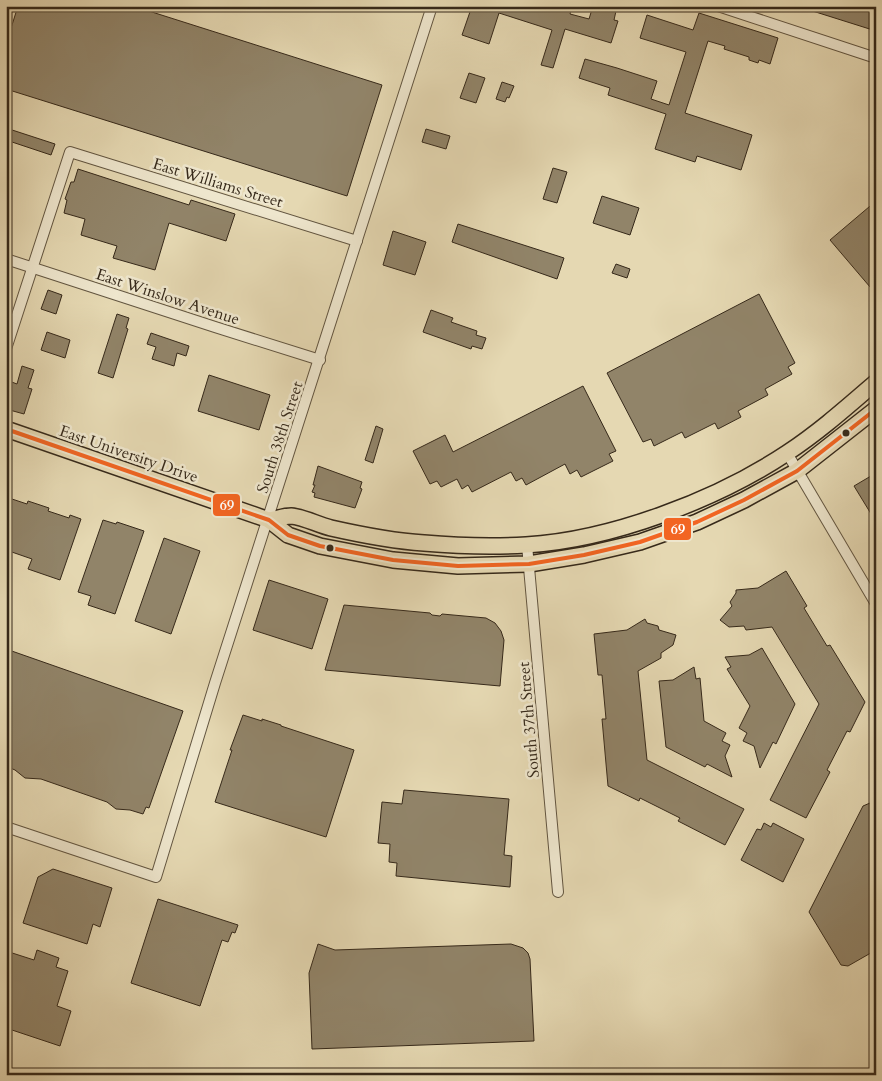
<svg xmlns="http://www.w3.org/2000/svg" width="882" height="1081" font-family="Cardo,serif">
<rect width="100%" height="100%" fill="#e5d8b2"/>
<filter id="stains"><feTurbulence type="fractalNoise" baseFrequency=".004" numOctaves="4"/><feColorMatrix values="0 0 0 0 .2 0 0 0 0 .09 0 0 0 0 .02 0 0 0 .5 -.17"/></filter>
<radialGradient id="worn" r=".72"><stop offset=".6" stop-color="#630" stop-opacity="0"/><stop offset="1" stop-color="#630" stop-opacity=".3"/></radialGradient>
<g fill="#918469" stroke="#36291a">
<path d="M18,6H133L382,85L347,196L6,89V44Z"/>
<path d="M472,6H572L570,14L589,19L593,6H602L616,11L614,20L618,21L611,43L565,29L553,68L541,65L552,30L499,13L489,44L462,35Z"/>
<path d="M804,6H876V31L803,8Z"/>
<path d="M699,13L778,38L770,64L759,60L758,63L749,60V57L724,49L725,46L708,41L685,113L752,135L741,170L697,156L695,162L655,149L666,114L608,95L610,88L579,78L585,59L617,68L657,81L651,99L669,105L686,52L640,38L647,15L693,30Z"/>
<path d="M469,73L485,78L476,103L460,98Z"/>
<path d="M502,82L514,86L509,98L507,97L505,102L496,99Z"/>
<path d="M6,128L55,144L51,155L6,140Z"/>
<path d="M426,129L450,136L446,149L422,142Z"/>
<path d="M553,168L567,172L557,203L543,199Z"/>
<path d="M78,169L189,205L191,200L235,214L226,241L169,223L155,270L113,258L117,246L81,235L85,219L64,213L67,200L65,199L71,182H74Z"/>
<path d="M602,196L639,208L630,235L593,223Z"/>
<path d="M876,201V294L830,240Z"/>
<path d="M458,224L564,258L557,279L452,242Z"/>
<path d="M393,231L426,242L415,275L383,265Z"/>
<path d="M616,264L630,269L627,278L612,273Z"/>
<path d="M48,290L62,295L56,314L41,309Z"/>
<path d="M759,294L795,363L788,367L792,374L765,389L768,395L738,411L741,417L718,429L715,423L685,438L682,432L654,446L651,439L643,442L607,373Z"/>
<path d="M431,310L453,318L451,322L477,331L476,335L486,338L482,349L472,346L471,349L423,332Z"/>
<path d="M117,314L129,318L126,328L128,329L113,378L98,373Z"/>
<path d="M47,332L70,340L65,358L41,350Z"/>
<path d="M151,333L189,346L186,356L177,353L174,366L152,359L156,347L147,344Z"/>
<path d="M22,366L34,370L28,388L32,389L24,414L6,409V392L9,381L17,384Z"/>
<path d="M209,375L270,395L259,430L198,411Z"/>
<path d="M583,386L616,451L609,454L613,461L581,477L577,470L570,474L565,464L526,485L522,478L516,481L511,472L472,492L468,485L462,489L457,479L441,487L437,481L430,484L413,451L445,435L453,452Z"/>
<path d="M376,426L383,429L373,463L365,460Z"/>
<path d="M318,466L362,482L360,488L362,489L355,508L314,497L315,493L312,492L315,485H313Z"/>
<path d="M876,473V522L854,486Z"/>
<path d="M6,497L27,504L28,501L49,508L48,511L69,518L70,515L81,519L60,580L28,569L32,559L6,550Z"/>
<path d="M103,520L116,524L117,522L144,531L115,614L88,605L91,596L78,592Z"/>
<path d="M164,538L200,551L171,634L135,621Z"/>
<path d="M786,571L807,606L804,608L827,646L830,645L865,702L850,732L847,731L827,770L830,772L806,818L770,800L819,704L772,627L746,630L744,626L729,627L720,620L732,606L730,602L736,593V590L758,588Z"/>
<path d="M269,580L328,599L312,649L253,630Z"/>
<path d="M344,605L430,613L432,615L440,616L442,614L486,618L495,623L501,631L504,640L500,686L325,670Z"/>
<path d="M645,619L647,623L658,626L659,630L676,635L673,645L661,653V658L638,671L647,760L744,809L725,845L678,821L680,818L640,798L639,801L608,786L602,719H606L602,675H598L594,634L627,630Z"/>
<path d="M762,648L795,704L776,744L773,742L760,768L754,746L743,741L747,733L739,728L750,706L727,669L731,667L725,657L749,655Z"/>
<path d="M6,649L183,711L149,808L146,807L143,814L130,810L116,809L107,802L41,779L25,778L15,770L6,766Z"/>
<path d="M694,667L696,679L700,678L704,721L726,733L722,741L730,745L725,756L732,777L707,764L705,767L666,747L659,681L673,680Z"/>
<path d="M243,715L262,721V719L281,725V726L354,750L326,837L215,802L232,750H230Z"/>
<path d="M404,790L509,799L504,855L512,856L510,887L396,876L397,863L389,862L390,844L378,843L382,802L402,804Z"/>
<path d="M870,803L876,806V950L848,966L841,965L809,912L863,806Z"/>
<path d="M764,823L771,827L773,823L804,839L783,882L741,860L757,829L761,830Z"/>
<path d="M53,869L112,888L100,927L93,924L87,944L23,923L38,877Z"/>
<path d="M158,899L238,925L235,933L232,932L228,942L222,940L200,1006L131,983Z"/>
<path d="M318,944L335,950L511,944L523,948L528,953L530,959L534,1041L312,1049L309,973Z"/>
<path d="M37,950L59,958L56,967L68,971L57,1006L71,1011L60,1046L6,1028V951L34,960Z"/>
</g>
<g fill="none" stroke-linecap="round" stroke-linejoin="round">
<defs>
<g id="street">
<path d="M718,6L876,58"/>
<path d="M6,259L215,327L320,360"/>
<path d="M6,349L70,152L357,241"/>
<path d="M787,453L876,604"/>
<path d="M527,545L558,892"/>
<path d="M6,827L156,877L215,683L432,6"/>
</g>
<g id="primary">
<path d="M6,429L269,520L288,535L320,546L393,560L458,566L529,564L584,555L640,542L697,522L744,500L797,471L876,409"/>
<path d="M269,520C276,519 284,516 291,516C304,517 318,525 331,528C362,535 392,541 424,543C458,546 492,547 526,545C611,540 716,500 787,453C819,432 847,407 876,382"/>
</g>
</defs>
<use href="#street" stroke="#625540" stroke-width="12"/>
<use href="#primary" stroke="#36291a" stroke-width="18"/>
<path stroke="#36291a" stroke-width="2" stroke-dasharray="4 2.5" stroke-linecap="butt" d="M839,1075L876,1069"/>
<use href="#street" stroke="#eee6cd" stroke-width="10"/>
<use href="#primary" stroke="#e5d8b2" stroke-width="15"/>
<defs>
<path id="bus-1" d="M6,429L269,520L288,535L320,546L393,560L458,566L529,564L584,555L640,542L697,522L744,500L797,471L876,409"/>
</defs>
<use href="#bus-1" stroke="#eee6cd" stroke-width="8"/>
<use href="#bus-1" stroke="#f26522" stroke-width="4"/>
</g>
<g fill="#36291a" stroke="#eee6cd" stroke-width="2">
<circle cx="846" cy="433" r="4.5"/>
<circle cx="330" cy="548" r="4.5"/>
</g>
<g text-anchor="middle" stroke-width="5" stroke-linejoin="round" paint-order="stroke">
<g font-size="16" fill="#36291a" stroke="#eee6cd">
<text transform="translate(218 182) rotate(17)" y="6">East Williams Street</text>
<text transform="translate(168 296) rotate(18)" y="6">East Winslow Avenue</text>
<text transform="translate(279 437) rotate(-72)" y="6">South 38th Street</text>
<text transform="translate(129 453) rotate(19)" y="6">East University Drive</text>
<text transform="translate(528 720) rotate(-95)" y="6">South 37th Street</text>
</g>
</g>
<g stroke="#eee6cd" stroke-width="2">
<rect x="212" y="493" width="29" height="24" rx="5" fill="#f26522"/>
<rect x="663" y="517" width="29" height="24" rx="5" fill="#f26522"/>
</g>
<g font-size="14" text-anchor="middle" font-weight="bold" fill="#fff">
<text x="227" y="510">69</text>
<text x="678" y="534">69</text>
</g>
<rect width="882" height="1081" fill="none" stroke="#e5d8b2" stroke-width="25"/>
<rect x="8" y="8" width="867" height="1066" fill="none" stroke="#36291a" stroke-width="2.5"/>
<rect x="12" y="12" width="857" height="1056" fill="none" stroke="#36291a"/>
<rect width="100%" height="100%" filter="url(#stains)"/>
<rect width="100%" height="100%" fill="url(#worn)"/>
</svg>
